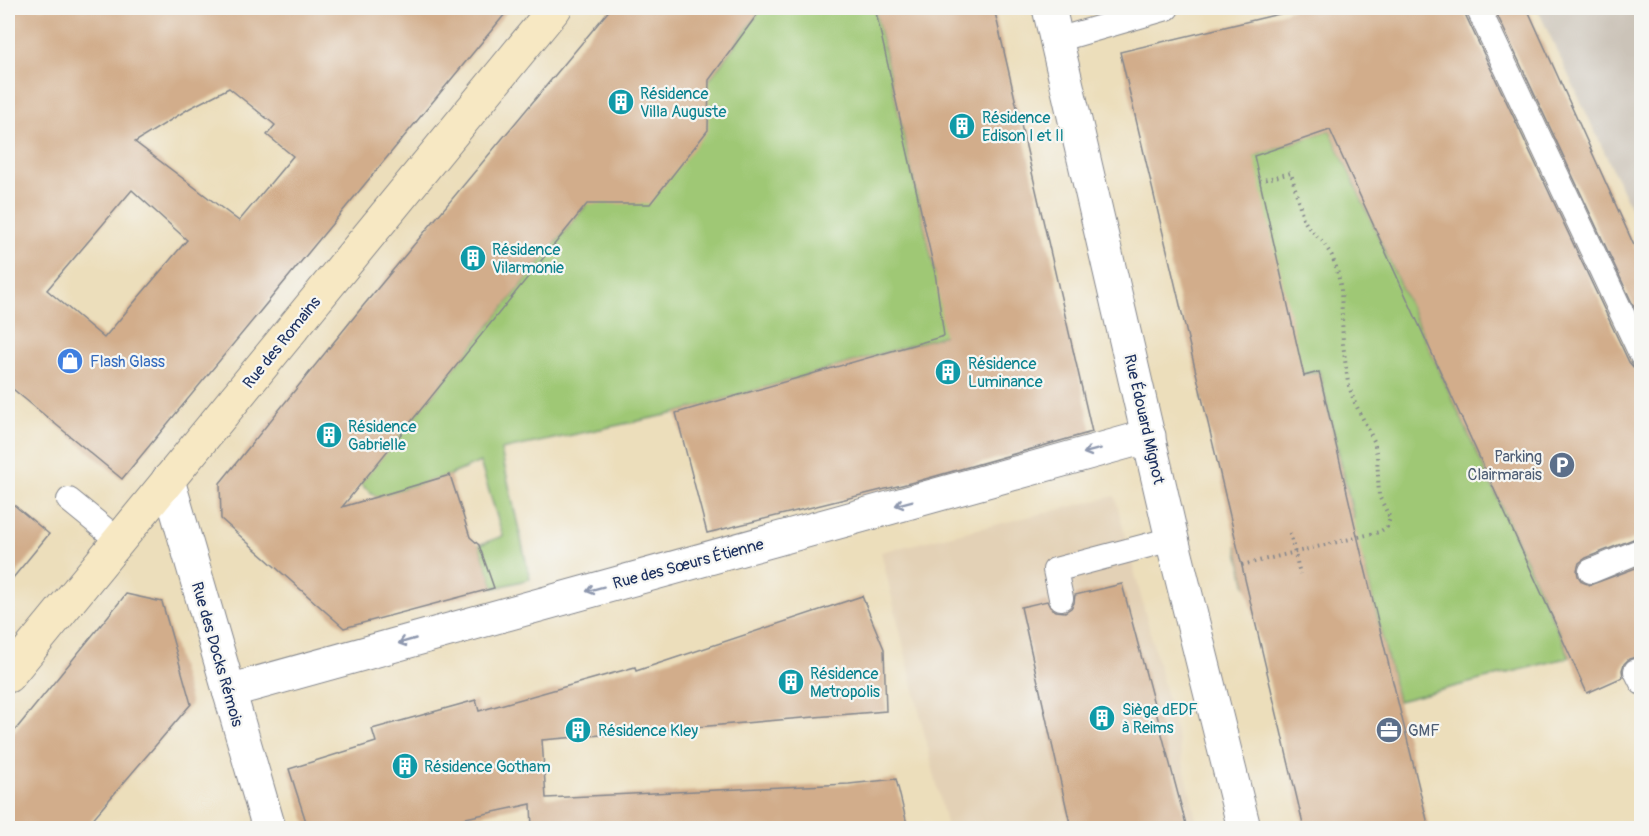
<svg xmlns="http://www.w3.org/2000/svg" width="1649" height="836" font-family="Pangolin,sans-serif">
<rect width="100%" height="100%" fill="#f6f6f2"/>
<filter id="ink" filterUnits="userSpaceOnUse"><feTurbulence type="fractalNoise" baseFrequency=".0167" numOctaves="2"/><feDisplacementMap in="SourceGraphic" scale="12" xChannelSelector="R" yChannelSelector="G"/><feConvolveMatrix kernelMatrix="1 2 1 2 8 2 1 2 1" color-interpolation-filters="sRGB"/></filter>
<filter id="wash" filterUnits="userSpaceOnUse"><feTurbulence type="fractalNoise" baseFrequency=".008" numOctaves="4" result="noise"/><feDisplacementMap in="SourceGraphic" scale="24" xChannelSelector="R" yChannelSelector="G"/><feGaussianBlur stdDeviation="1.35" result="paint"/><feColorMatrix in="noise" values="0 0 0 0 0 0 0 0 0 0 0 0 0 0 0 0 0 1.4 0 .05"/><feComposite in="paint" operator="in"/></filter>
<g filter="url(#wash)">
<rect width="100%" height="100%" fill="#ecdebb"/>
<path fill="#e3d1b6" d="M1115,496L1179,744L1198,828H947L881,552Z"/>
<path fill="#cbc3b8" d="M1537,8H1641V230Z"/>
<g fill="#9fc875" stroke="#5d7c6a" stroke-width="1.5">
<path d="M762,8H875L935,273L960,331L676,413L501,450L530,579L494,588L479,545L503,536L480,462L450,475L377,497L360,484L597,192L709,80Z"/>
<path d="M1330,130L1570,657L1398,701L1363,561L1246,586L1237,546L1354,518L1319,371L1202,399L1254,156Z"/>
</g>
<g id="blocks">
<g fill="#d2ad8b" fill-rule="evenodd">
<path d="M8,8H510L122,479L8,385ZM229,88L275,125L267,135L293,156L239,221L135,142L190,108ZM132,190L187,240L104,338L47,290Z"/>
<path d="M611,8H762L709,80L708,130L650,204H587L342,507L450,475L470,537L479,545L494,588L344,628L221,519L220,483L363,306Z"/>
<path d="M875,8H994L1092,432L918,481L707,533L676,413L944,336L935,273Z"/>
<path d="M1296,8H1464L1465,14L1629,362L1634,368L1641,370V536L1586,558L1579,563L1577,570L1578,576L1582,582L1590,585L1641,566V658L1636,657L1629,659L1624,664L1622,670L1623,677L1587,693L1330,130L1254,156L1304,376L1319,372L1361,552L1429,828H1304L1120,52L1279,14Z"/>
<path d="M1494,8H1527L1641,261V322Z"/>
<path d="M8,500L49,534L8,584Z"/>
<path d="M1122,584L1187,828H1071L1021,607L1047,601L1050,607L1056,611L1065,612L1071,608L1074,603L1075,595Z"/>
<path d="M126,594L162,602L191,704L85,828H8V739Z"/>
<path d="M862,596L884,649L886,711L542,740L546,798L849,784L896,779L908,828H532L531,804L419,828H308L289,769L376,742L372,729L476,700L479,711L635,667L636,671Z"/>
</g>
</g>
</g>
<g filter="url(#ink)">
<use href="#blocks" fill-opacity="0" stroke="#84868c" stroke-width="1.5"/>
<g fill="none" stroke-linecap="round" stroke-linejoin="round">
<defs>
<g id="lane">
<path d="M1478,8L1642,356"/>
<path d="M1057,40L1167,8"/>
<path d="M69,500L118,540"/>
<path d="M1591,571L1642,550"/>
<path d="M1061,598L1055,570L1172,539"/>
<path d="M1636,671L1642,683"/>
</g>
<g id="street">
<path d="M1049,8L1172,539L1244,828"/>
<path d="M168,480L269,828"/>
<path d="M229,691L1149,436"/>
</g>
<path id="secondary" d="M8,676L555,8"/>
</defs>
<use href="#lane" stroke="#84868c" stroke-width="26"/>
<use href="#street" stroke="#84868c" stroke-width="35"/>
<use href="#secondary" stroke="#84868c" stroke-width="35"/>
<g stroke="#84868c" stroke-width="4" stroke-dasharray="1.5 4.5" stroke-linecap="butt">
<path d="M1290,533L1300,574"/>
<path d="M1242,565L1379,532L1387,527L1390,518L1379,496L1377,455L1374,441L1354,401L1348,383L1343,344L1341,288L1337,270L1332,256L1323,242L1308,227L1303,218L1291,173L1259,181"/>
</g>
<use href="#lane" stroke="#fff" stroke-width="24"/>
<use href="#street" stroke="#fff" stroke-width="33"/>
<use href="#secondary" stroke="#f7e8c3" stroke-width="33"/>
</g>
<defs><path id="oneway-shaft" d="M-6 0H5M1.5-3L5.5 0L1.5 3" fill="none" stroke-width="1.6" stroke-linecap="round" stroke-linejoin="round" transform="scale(1.5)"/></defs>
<g stroke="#8d97ae">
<use href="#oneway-shaft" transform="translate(1092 451) rotate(165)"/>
<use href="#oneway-shaft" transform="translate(904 503) rotate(165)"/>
<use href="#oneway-shaft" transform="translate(595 589) rotate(165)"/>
<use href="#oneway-shaft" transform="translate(407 641) rotate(164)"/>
</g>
</g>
<defs>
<symbol id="building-disc" viewBox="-11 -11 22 22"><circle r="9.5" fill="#0f9aa8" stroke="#f6f6f2"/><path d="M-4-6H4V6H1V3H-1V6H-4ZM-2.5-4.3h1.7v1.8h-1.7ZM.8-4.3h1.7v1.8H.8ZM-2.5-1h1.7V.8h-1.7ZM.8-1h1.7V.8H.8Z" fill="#fff"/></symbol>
<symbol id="shop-disc" viewBox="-11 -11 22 22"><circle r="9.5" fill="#3f7fe0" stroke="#f6f6f2"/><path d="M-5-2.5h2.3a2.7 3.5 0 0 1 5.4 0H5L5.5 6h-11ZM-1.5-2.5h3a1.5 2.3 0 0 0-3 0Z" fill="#fff"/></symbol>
<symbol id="parking-disc" viewBox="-11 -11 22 22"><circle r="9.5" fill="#5c6f8a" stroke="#f6f6f2"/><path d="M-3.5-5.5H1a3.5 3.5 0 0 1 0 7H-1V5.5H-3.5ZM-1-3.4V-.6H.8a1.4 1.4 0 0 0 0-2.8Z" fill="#fff"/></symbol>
<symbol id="office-disc" viewBox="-11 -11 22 22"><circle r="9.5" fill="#5c6f8a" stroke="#f6f6f2"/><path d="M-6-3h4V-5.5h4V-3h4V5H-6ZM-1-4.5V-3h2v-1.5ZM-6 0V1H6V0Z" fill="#fff"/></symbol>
</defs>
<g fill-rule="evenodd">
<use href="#building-disc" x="606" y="87" width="30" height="30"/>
<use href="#building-disc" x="947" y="111" width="30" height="30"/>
<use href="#building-disc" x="458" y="243" width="30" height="30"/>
<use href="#shop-disc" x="55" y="346" width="30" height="30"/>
<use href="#building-disc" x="933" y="357" width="30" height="30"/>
<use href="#building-disc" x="314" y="420" width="30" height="30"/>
<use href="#parking-disc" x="1547" y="450" width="30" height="30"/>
<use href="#building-disc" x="776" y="667" width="30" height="30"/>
<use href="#building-disc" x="1087" y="703" width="30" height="30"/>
<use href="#building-disc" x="563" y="715" width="30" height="30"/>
<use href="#office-disc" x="1374" y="715" width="30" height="30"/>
<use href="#building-disc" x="390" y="751" width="30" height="30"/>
</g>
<g text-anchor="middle" stroke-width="4.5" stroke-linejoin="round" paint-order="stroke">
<g font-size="16" fill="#0d838f" stroke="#f6f6f2" text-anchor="start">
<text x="640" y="99">Résidence<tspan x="640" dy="18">Villa Auguste</tspan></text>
<text x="982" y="123">Résidence<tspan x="982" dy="18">Edison I et II</tspan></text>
<text x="492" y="255">Résidence<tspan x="492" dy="18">Vilarmonie</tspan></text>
<text x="968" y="369">Résidence<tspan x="968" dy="18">Luminance</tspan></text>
<text x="348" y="432">Résidence<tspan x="348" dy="18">Gabrielle</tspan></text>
<text x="810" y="679">Résidence<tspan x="810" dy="18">Metropolis</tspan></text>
<text x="1122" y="715">Siège dEDF<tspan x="1122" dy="18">à Reims</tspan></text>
<text x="598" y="736">Résidence Kley</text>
<text x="424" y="772">Résidence Gotham</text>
</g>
<g font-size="16" fill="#1b2f5e" stroke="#f6f6f2">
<text transform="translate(281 342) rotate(-51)" y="6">Rue des Romains</text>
<text transform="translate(1145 419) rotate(77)" y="6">Rue Édouard Mignot</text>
<text transform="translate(688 563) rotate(-15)" y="6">Rue des Sœurs Étienne</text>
<text transform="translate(218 654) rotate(74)" y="6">Rue des Docks Rémois</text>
</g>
<g font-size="16" fill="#366cbe" stroke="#f6f6f2" text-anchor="start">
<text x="90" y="367">Flash Glass</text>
</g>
<g font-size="16" fill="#4e5e75" stroke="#f6f6f2" text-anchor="end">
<text x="1542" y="462">Parking<tspan x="1542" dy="18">Clairmarais</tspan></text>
<text x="1408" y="736" text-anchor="start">GMF</text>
</g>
</g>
<rect width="1649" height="836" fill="none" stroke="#f6f6f2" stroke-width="30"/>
</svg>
